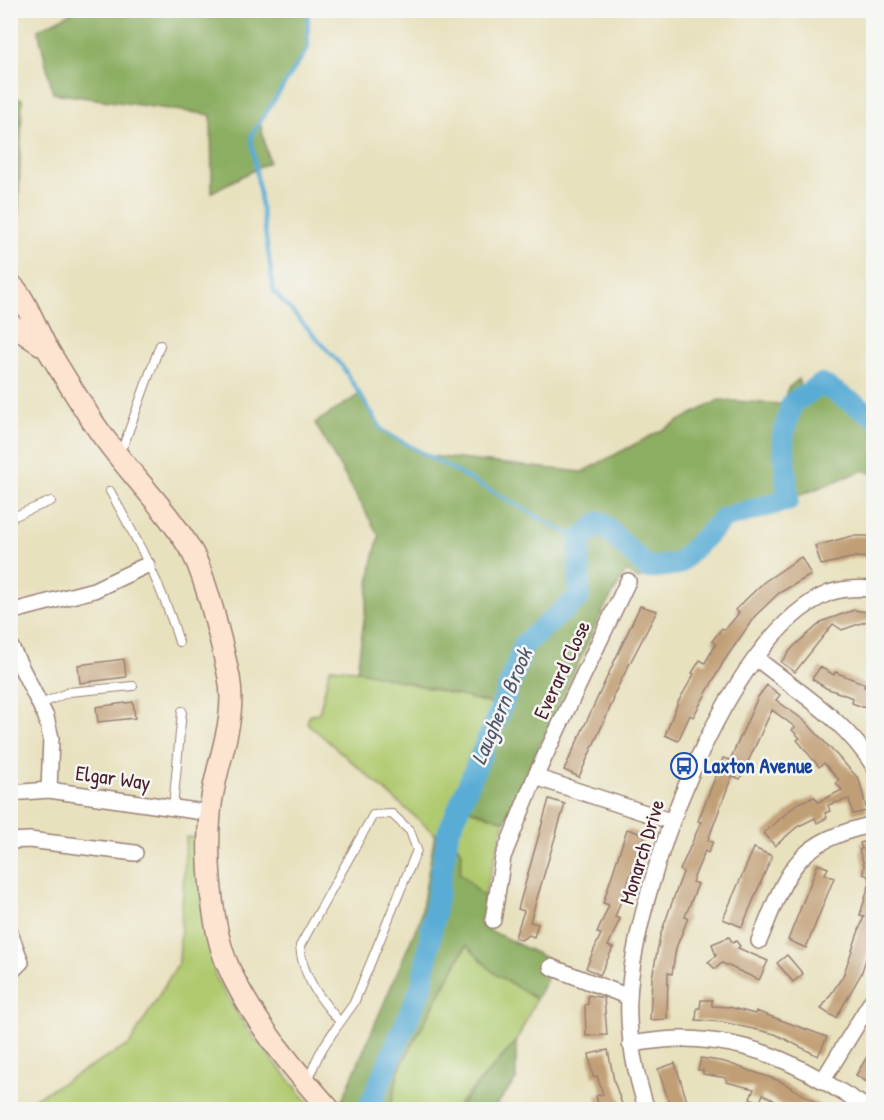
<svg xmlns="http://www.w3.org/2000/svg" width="884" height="1120" font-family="'Patrick Hand',sans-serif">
<rect width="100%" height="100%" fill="#f6f6f2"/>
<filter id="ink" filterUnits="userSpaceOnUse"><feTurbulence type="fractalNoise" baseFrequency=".0167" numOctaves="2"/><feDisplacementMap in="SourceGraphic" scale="12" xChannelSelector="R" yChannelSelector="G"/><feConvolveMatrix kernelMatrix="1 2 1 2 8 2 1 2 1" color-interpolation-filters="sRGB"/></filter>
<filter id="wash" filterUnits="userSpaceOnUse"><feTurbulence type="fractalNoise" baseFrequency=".008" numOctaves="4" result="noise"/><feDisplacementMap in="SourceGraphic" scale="24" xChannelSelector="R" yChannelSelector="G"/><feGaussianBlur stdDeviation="1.35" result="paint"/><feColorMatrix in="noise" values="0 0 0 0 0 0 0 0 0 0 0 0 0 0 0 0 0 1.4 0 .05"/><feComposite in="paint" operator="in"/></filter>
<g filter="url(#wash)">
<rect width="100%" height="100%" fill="#e8e1be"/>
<g fill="#b0ca70" stroke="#7d744e" stroke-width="1.5">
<path d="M330,668L357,670L501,706L461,806L505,821L484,897L460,873L462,852L448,833L435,834L307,723L310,714L319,713Z"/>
<path d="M186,837L197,838L203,908L215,976L247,1029L314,1109L14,1110L129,1045L179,962Z"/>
<path d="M467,945L494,973L536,999L516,1042L454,1109L390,1110L399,1069Z"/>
</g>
<g fill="#8cae62" stroke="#6b6646" stroke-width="1.5" fill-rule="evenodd">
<path d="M75,11H308V48L260,122L269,162L212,192L211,115L53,93L38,30Z"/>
<path d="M11,97L22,99L18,222L11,203Z"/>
<path d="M799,379L800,389L822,384L873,416V474L864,470L788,500L724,518L678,564L638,579L626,571L601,614L505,821L461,806L501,706L357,670L372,564L379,536L315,423L360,394L383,431L430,456L582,472L719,400L782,404L788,388ZM480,484L570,534H569Z"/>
<path d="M448,833L462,852L460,873L484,897L483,927L548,959L546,981L536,999L494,973L466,945L399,1069L390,1109L338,1110L420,919L435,834Z"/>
<path d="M516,1042V1080L493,1109H457Z"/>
</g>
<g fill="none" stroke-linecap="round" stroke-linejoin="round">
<path stroke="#59acd5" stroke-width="4" d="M308,10V48L251,136L274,292L342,366L383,431L580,540"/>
<path stroke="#59acd5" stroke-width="22" d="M366,1110L370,1105L422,986L448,833L503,703L524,644L579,597L580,540L600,522L648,568L678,564L724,518L788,500L783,436L792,403L822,384L874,416"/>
</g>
<g id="blocks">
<g fill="#c19f76">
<path d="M852,536H873V558L855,557L821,565L815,546Z"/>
<path d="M801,557L811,575L779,593L755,616L724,661L693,717L690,715L678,741L665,735L678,702L694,674L692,673L700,660L705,663L716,644L712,641L722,628L725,630L739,613L735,610L764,582Z"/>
<path d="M640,606L657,611L612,698L614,699L579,777L564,770Z"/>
<path d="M854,610L873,613V619L842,630L833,624L795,672L781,662L794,646L823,621Z"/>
<path d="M124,659L126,677L80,683L78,665Z"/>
<path d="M820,667L834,675L835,672L865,684L864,687L873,691V711L852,703L853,698L826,688L812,679Z"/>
<path d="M767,685L780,695L776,700L805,721L859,779L867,811L853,814L849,799L828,805L830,811L825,813L827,818L817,823L815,818L797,827L775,846L764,833L798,803L815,797L818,802L842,790L836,783L839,780L824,763L819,767L797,740L800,738L792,730L795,727L772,710L740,779L732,776L708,840L713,842L708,853L705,851L692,882L698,884L685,917L688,918L676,948L672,974L668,973L667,1019L650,1020L652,978L660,936L683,872L680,870L701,822L698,821L723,758L730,760L758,697Z"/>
<path d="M133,702L135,718L98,722L96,707Z"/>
<path d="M549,799L565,804L530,922L538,924L534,937L529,935L521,940L515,937L524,911L518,909Z"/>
<path d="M627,829L645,835L615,917L620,919L608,946L613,948L600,975L586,968L601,934L597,933L609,905L603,903Z"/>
<path d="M873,839V939L861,974L836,1018L821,1009L843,976L864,916L860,915L870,882L868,876L863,874L864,865L859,850L862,849L860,843Z"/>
<path d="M754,848L772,856L742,927L723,919Z"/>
<path d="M818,864L828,868L825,874L834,878L806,948L788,940Z"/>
<path d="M729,937L733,943L736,941L740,946L738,948L768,961L759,980L722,963L715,969L708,962L716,956L712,944Z"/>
<path d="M787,955L803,974L793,982L777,963Z"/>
<path d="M588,995L604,998L607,1035L586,1036L585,1005L588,1004Z"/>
<path d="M701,1000H712V1006L729,1007L755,1014L756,1011L827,1037L818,1056L775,1034L722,1022L696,1020L697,1008H700Z"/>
<path d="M873,1047V1086L856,1075Z"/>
<path d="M608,1050L614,1081L624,1110H600L596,1096L603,1094L597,1076L593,1077L589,1054Z"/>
<path d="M701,1058L725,1062L780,1081L828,1110H791L763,1094L760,1102L750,1098L754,1089L726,1082L727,1078L703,1074V1070H698Z"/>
<path d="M675,1063L688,1104L671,1109L658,1069Z"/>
</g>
</g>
</g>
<g filter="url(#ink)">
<use href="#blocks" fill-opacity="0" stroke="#998074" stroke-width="1.5"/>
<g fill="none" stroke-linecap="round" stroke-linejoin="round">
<defs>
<g id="service">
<path d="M116,452L124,444L160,345"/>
<path d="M110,491C137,539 164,590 179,642"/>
<path d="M10,518L51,501"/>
<path d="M41,704L69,692L133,686"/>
<path d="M173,808L182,711"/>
<path d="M309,1080C317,1050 336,1029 354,1003L417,850L410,831L392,814L373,815L300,946C302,977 321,1000 340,1022"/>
</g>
<g id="minor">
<path d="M10,612L94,590L147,565"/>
<path d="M10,645L46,717L51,738L49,790"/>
<path d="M756,658C797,691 846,720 874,767"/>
<path d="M535,777L670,821"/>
<path d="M10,793L49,790L210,813"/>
<path d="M10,841L29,840L135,853"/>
<path d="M493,920L503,857L535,777L628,581"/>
<path d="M10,933L21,962L10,973"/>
<path d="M759,941C789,870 792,843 874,824"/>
<path d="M551,967L629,997"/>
<path d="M630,1044C648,1042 667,1038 685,1039C763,1041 806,1070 871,1110"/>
<path d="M823,1080L874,997"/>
<path d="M647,1110C635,1073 627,1037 629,998C634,893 725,635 829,593C843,588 859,588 874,589"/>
</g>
<g id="secondary">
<path d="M10,284C24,293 37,332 47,348C61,372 76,395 91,419C121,466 164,504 192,552C206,577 223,648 229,677C238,725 213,767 210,814C206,855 211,928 228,966C251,1019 292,1067 330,1110"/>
<path d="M10,324L45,347"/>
</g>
</defs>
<use href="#service" stroke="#998074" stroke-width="10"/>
<use href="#minor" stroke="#998074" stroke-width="18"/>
<use href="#secondary" stroke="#998074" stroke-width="24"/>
<use href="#service" stroke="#fff" stroke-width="8"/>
<use href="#minor" stroke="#fff" stroke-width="15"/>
<use href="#secondary" stroke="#fde4d1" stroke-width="21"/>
</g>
</g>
<defs>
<symbol id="bus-ring" viewBox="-11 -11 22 22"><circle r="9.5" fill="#f6f6f2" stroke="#1a4fb4" stroke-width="1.5"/><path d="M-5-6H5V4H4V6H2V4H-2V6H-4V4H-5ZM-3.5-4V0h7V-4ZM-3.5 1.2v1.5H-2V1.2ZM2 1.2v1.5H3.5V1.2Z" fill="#1a4fb4"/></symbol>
</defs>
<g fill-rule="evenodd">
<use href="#bus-ring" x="669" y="751" width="30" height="30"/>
</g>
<g text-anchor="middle" stroke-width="5" stroke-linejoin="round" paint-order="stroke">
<g font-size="21" fill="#4a1f2b" stroke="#f6f6f2">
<text transform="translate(562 670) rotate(-65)" y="7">Everard Close</text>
<text transform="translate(113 778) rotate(8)" y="7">Elgar Way</text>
<text transform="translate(642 852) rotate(-73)" y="7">Monarch Drive</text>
</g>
<g font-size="21" font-weight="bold" fill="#164399" stroke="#f6f6f2" text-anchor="start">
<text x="704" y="773">Laxton Avenue</text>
</g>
<g font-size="22" font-style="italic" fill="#50576f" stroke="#f6f6f2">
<text transform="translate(501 706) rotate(-67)" y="8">Laughern Brook</text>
</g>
</g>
<rect width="884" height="1120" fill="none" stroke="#f6f6f2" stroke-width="36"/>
</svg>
